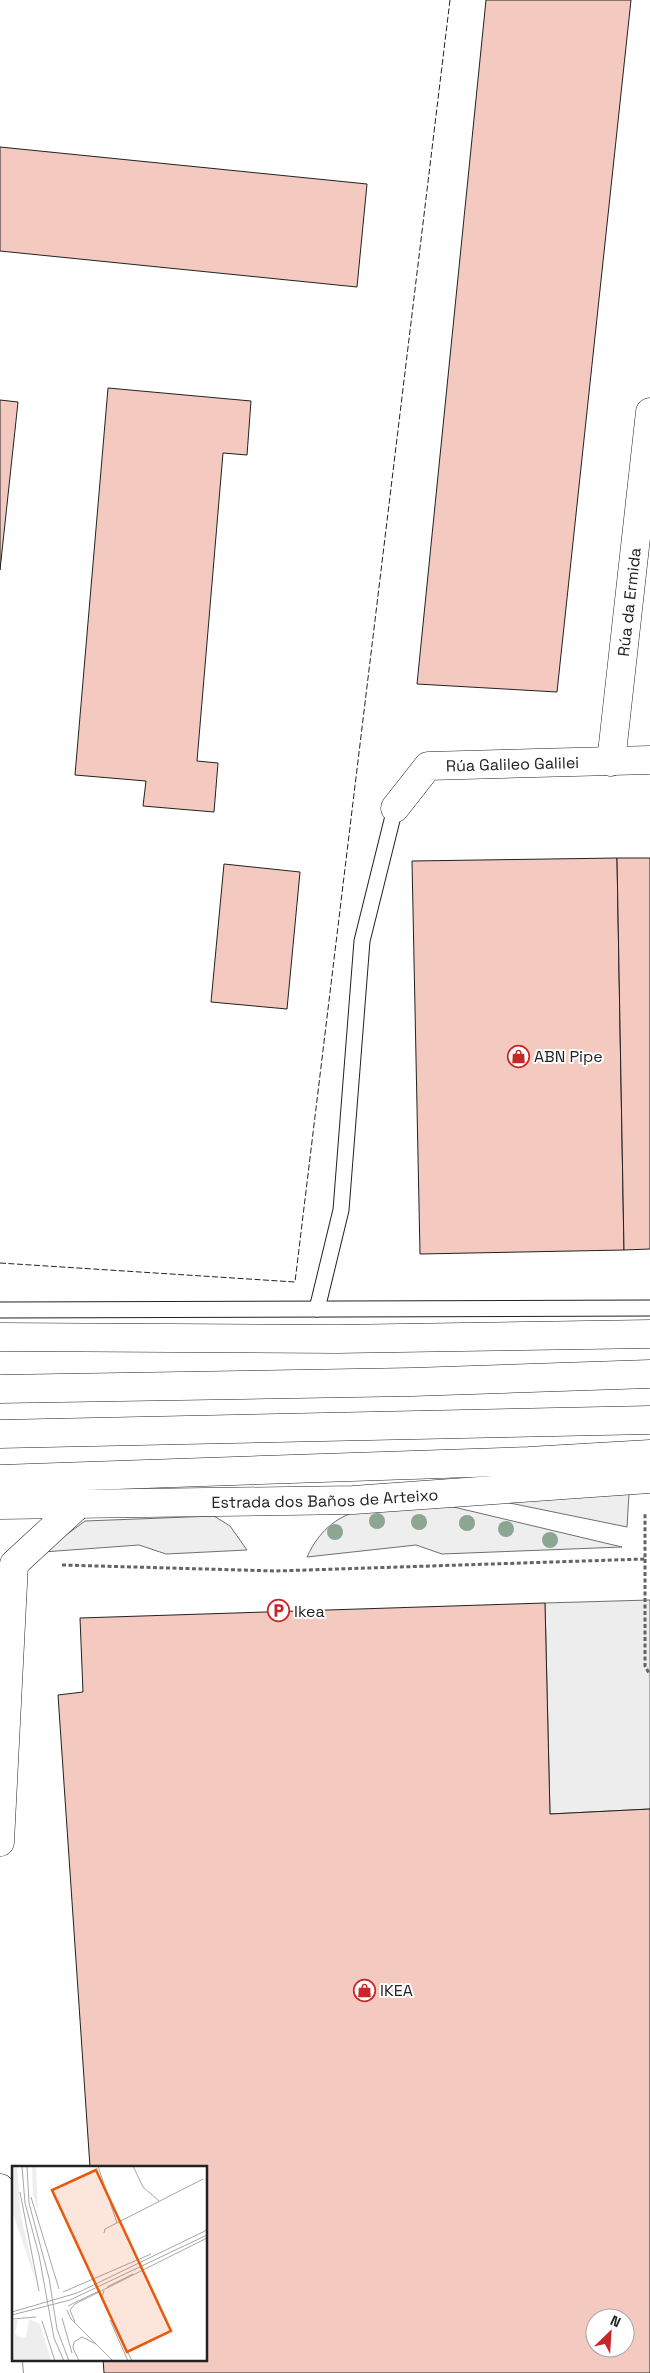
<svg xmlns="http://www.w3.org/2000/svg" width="650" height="2373" font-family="'Space Grotesk',sans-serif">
<rect width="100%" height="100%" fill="#fff"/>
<g fill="#eee" stroke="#6f6f6f">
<path d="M629,1493L627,1527L495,1500Z"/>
<path d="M441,1504L622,1547L442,1554L416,1545L307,1557C334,1498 386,1507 441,1504Z"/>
<path d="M214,1516L230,1526L247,1550L166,1554L139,1545L43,1552L85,1521Z"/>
</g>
<path fill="#ededed" stroke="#6f6f6f" d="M650,1600V1809L550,1814L545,1603Z"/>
<g fill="#f3c9c0" stroke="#222" fill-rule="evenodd">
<path d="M486,0H631L557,692L417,684Z"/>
<path d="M0,147L367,184L357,287L0,251Z"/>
<path d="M108,388L251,401L247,455L223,453L197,761L218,763L214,812L143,806L146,781L75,775Z"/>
<path d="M0,400L18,402L0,570Z"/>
<path d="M617,858L624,1250L420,1254L412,861Z"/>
<path d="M617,858H650V1249L624,1250Z"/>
<path d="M224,864L300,872L287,1009L211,1002Z"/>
<path d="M545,1603L550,1814L650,1809V2373H104L103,2359H206V2167H90L58,1695L83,1692L80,1618ZM595,2318H625V2348H595Z"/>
</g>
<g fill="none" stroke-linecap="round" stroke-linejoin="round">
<defs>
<g id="lane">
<path d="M317,1309L341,1210L362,941L395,808"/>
<path d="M0,1310L650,1308"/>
</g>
<g id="street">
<path id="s1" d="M611,762L650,412"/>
<path id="s2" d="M395,808L428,766L650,760"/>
<path d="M0,1479L529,1461L650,1454"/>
<path id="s3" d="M0,1505L353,1500L650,1479"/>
<path d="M0,1842L14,1564L80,1503"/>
<path d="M0,2188L9,2373"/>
</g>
<g id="primary">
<path d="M0,1337L337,1339L650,1334"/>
<path d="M0,1389L412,1382L650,1374"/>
<path d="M0,1434L650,1420"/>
</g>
</defs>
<use href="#lane" stroke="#222" stroke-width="17"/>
<use href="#street" stroke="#222" stroke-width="29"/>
<use href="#primary" stroke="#222" stroke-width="29"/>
<g stroke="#646464" stroke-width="3" stroke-dasharray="4 2.5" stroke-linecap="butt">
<path d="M645,1559V1666L650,1675"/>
<path d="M62,1565L276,1571L645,1559V1512"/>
</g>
<use href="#lane" stroke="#fff" stroke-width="15"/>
<use href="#street" stroke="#fff" stroke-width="28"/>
<use href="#primary" stroke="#fff" stroke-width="28"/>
<path stroke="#222" stroke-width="1" stroke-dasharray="6 2.5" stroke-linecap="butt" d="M0,1263L295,1282L450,0"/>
</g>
<g fill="#8da692">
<circle cx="377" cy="1521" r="8"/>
<circle cx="419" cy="1522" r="8"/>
<circle cx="467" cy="1523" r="8"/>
<circle cx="506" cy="1529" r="8"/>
<circle cx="335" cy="1532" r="8"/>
<circle cx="550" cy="1540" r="8"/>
</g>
<defs>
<symbol id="shop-ring" viewBox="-11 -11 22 22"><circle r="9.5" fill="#fff" stroke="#c62828" stroke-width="1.5"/><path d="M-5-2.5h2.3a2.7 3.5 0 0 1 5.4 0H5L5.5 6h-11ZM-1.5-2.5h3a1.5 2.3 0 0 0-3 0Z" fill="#c62828"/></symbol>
<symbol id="parking-ring" viewBox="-11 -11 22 22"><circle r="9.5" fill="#fff" stroke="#c62828" stroke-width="1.5"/><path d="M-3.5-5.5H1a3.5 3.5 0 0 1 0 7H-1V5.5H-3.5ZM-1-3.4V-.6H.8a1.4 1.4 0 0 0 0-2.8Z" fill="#c62828"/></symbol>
</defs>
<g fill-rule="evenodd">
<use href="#shop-ring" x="506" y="1044" width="25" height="25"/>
<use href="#parking-ring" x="266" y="1598" width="25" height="25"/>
<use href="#shop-ring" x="352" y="1978" width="25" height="25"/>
</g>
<g text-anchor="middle" stroke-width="4" stroke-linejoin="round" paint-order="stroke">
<g font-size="16" fill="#222" stroke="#fff">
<text dy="6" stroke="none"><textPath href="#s1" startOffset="161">Rúa da Ermida</textPath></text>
<text dy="6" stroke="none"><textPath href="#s2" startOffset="138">Rúa Galileo Galilei</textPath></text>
<text dy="6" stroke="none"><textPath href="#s3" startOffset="325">Estrada dos Baños de Arteixo</textPath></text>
</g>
<g font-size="16" fill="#222" stroke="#fff" text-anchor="start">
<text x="534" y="1062">ABN Pipe</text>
<text x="294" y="1617">Ikea</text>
<text x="380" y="1996">IKEA</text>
</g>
</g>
<g transform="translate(12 2166)">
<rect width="195" height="195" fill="#fff"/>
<path d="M0,0H5L9,51L25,118L0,45ZM20,0H24L26,44L21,29ZM17,153L28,158L39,195H0V154H6L3,168L10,172L14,171Z" fill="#eee"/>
<path fill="none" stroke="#a7a7a7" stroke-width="1" d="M10,0L13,37L27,89L42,172L52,195M15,0L17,37L37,112L45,163L57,195M86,0L105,57M121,0L131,21L147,35M8,26L27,125M19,31L47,123M92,67L93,63L191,13M95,121L121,108M92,125L90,130L97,148L120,195M51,126L139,88M56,140L87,125M55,144L59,153L101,195M0,146L65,127L195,64M0,149L58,134L195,69M50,152L60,187M0,153L24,151M98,154L116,195M30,155L43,195M63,156L58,144L63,138L195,72M67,195L61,182L62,176L70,171L84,178"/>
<path fill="#e8590c" fill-opacity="0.15" stroke="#e8590c" stroke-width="2.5" d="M84,4L159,165L115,186L40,24Z"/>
<rect width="195" height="195" fill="none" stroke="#222" stroke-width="2.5"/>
</g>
<g transform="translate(610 2333) rotate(25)"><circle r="24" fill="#ffffff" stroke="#a7a7a7"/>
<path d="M0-4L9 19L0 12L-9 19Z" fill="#c62828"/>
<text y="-8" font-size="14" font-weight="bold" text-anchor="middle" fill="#222222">N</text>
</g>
</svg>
